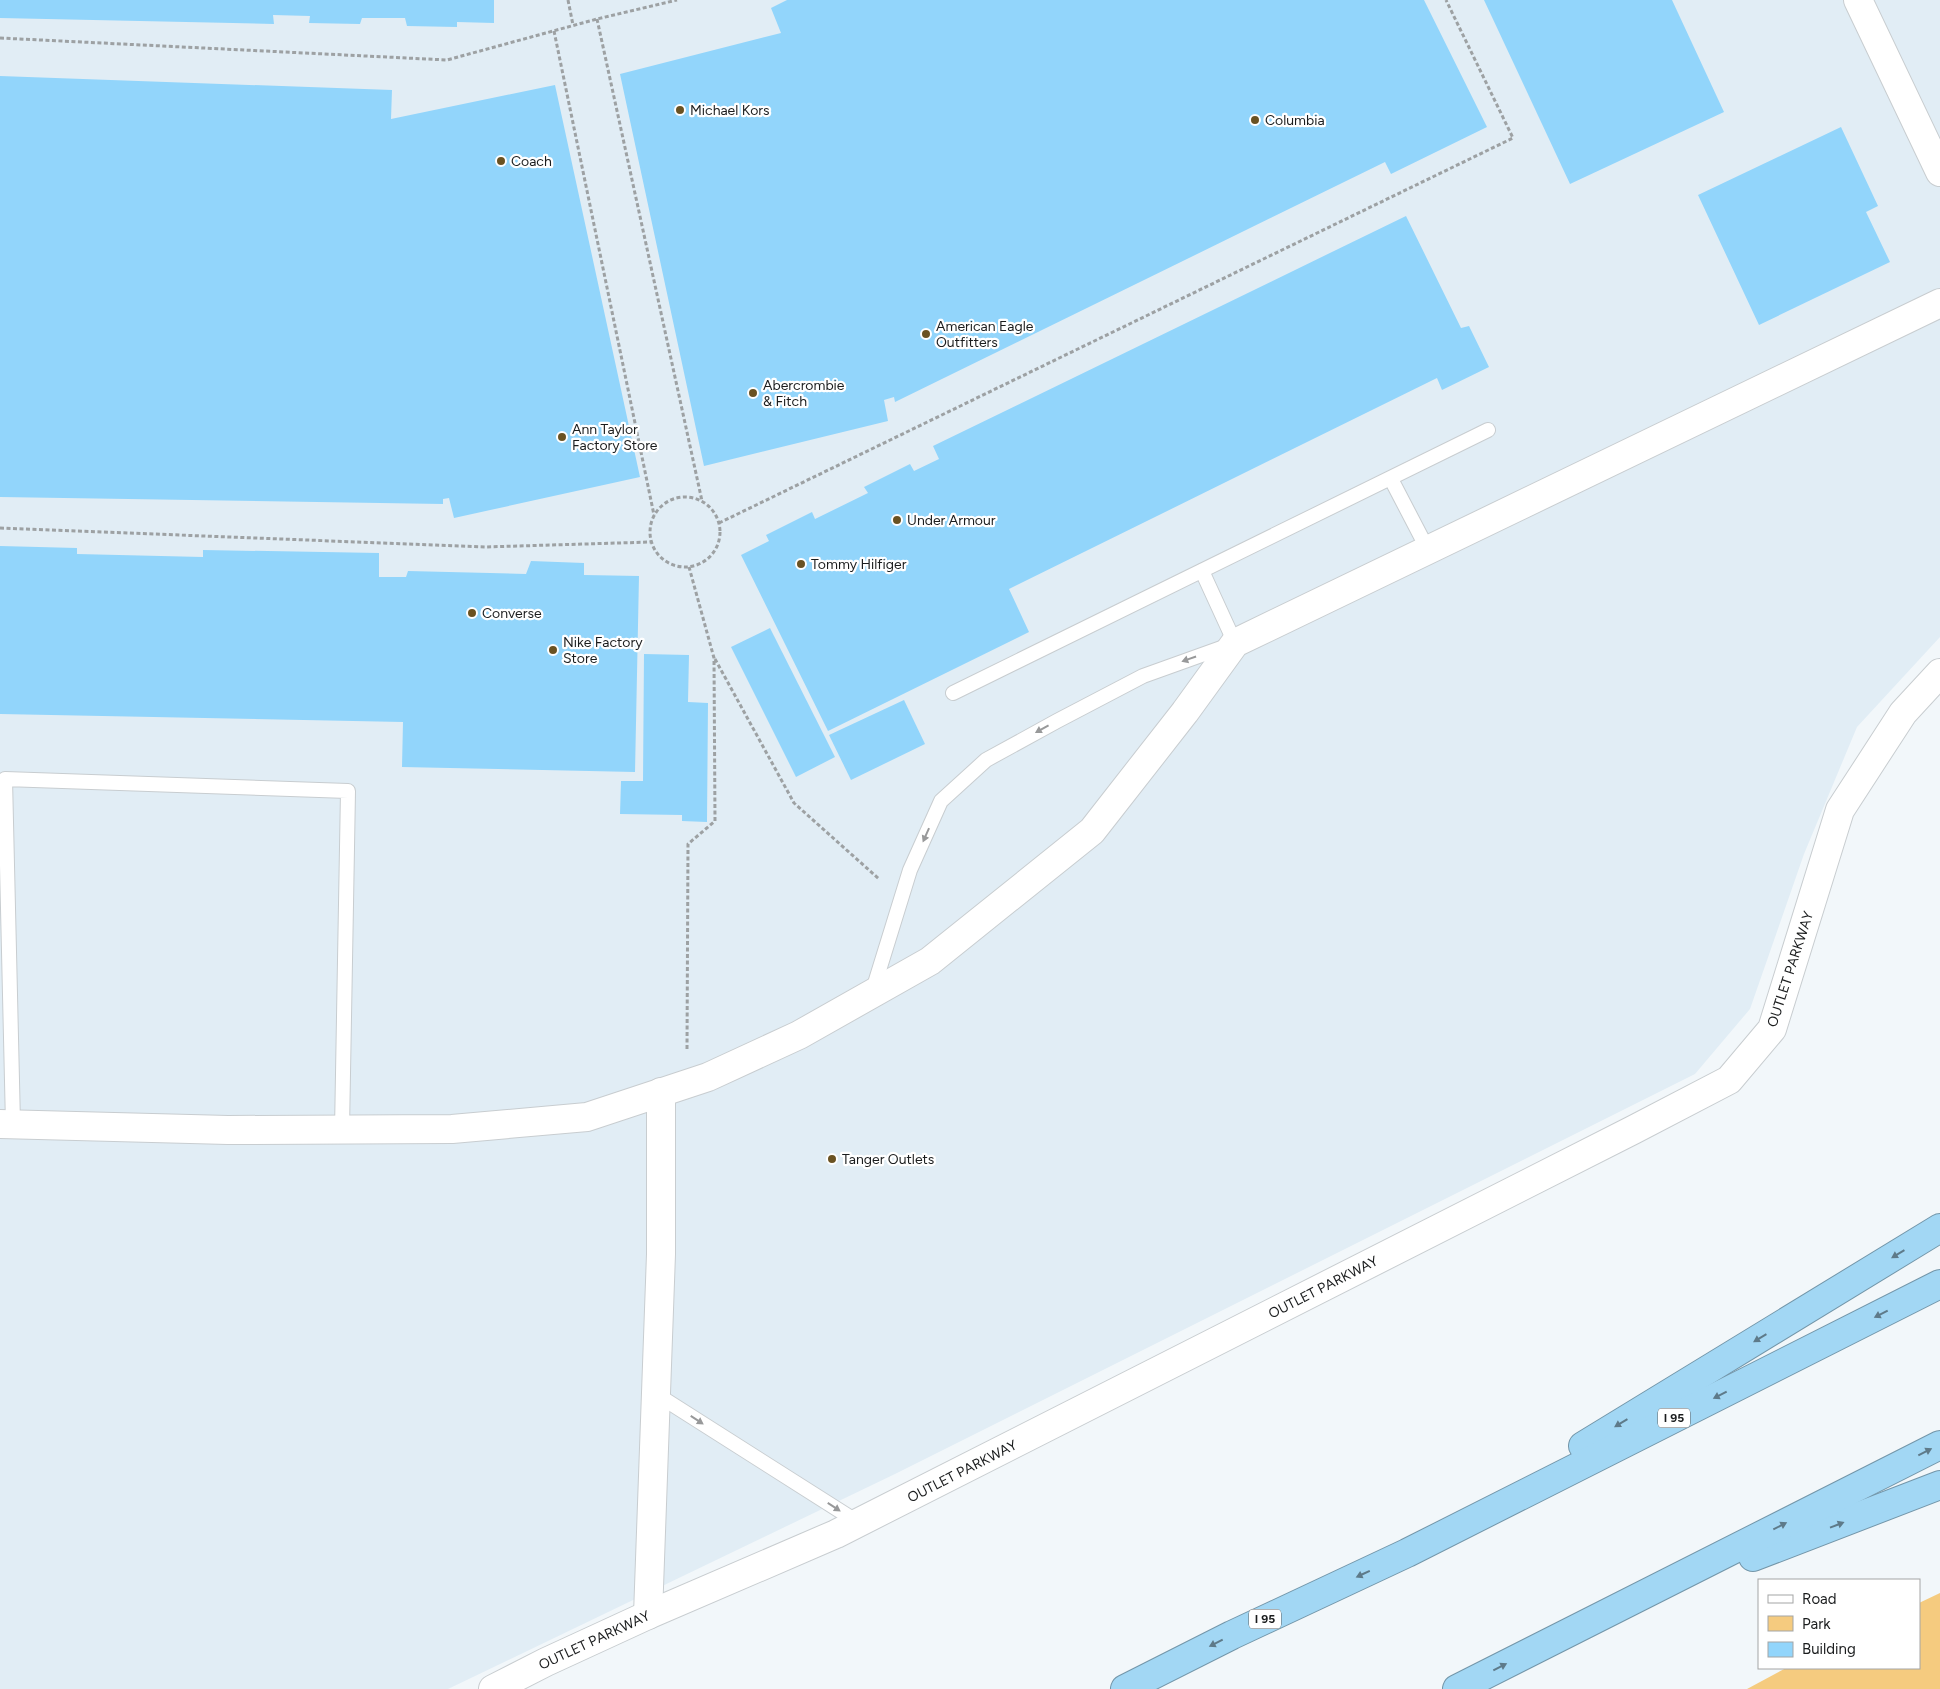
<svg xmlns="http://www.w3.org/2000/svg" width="1940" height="1689" font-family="Figtree,sans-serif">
<rect width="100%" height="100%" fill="#f2f7fa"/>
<path fill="#e1edf5" d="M0,0H1940V637L1857,727L1804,854L1750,1009L1695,1074L895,1474L448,1689H0Z"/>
<path fill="#f5cb7f" d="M1940,1593V1689H1747L1786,1668H1919V1603Z"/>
<g fill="#92d5fb">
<path d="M0,0H494V23L457,22V27L407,26L405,18H362L360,24L309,23L310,16L273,15L274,24L0,18Z"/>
<path d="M787,0H1424L1487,127L1391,174L1385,162L895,402L894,397L884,400L888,421L704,466L620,74L781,33L771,8Z"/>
<path d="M1484,0H1672L1724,112L1570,184Z"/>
<path d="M0,76L392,90L391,119L555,85L640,477L454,518L449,498L443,499V504L0,497Z"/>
<path d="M1841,127L1878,206L1866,212L1890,262L1759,325L1698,195Z"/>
<path d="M1406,216L1461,328L1469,326L1489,367L1442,390L1437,378L1009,589L1029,632L828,731L741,555L769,541L766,535L812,512L815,519L868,493L864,487L910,464L914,471L939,459L933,446Z"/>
<path d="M0,546L77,548V554L203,557V550L379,553V577H406L408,571L526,574L531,561L584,563V575L639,576L635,772L402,767L403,722L0,714Z"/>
<path d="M770,628L835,757L796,777L731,647Z"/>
<path d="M644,654L689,655L688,702L708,703L707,822L682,821V815L620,814L621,781H643Z"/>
<path d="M904,700L925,744L851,780L829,735Z"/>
</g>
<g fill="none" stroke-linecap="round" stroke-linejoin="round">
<defs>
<g id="service">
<path d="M1391,479L1428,550"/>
<path d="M953,693L1488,430"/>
<path d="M872,993L910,870L941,801L986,760L1057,721L1143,676L1235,643L1202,571"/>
<path d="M13,1124L5,779L348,791L342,1130"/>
<path d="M656,1394L859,1523"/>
</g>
<g id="minor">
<path d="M1858,0L1940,172"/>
<path d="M0,1124L228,1130L452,1129L587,1117L708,1077L799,1035L930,961L1092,831L1185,712L1235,643L1940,303"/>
<path d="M648,1615L661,1254V1092"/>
<path d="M493,1689L546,1662L648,1615L836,1534L1633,1130L1729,1080L1772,1029L1840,810L1903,713L1940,673"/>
</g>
<g id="motorway">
<path d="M1583,1446L1940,1228"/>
<path d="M1753,1557L1940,1485"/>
<path d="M1125,1689L1232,1635L1407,1553L1940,1284"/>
<path d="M1457,1689L1940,1445"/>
</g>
</defs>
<use href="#service" stroke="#c8cdd0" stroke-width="16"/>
<use href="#minor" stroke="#c8cdd0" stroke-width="30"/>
<use href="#motorway" stroke="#7396a9" stroke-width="30"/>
<g stroke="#9da1a3" stroke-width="3" stroke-dasharray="4 2.5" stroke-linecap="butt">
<path d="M568,0L573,25"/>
<path d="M597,19L702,501"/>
<path d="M554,31L654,515"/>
<path d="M0,38L447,60L597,19L677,0"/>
<circle cx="685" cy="532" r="35"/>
<path d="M719,523L1513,138L1446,0"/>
<path d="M0,528L485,547L651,542"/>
<path d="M715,659L794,803L879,879"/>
<path d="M687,1049L688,844L715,821L714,658L689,567"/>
</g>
<use href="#service" stroke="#fff" stroke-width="14"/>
<use href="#minor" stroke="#fff" stroke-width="28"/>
<use href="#motorway" stroke="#a2d7f4" stroke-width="28"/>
</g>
<defs><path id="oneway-solid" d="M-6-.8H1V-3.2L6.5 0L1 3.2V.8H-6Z" transform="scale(1.25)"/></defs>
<g fill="#98999a">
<use href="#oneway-solid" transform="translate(1189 659) rotate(161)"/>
<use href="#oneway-solid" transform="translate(1042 729) rotate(151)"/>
<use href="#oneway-solid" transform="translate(926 835) rotate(114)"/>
<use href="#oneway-solid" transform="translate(697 1420) rotate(33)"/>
<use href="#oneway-solid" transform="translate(834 1507) rotate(33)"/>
</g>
<g fill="#5e7a89">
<use href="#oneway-solid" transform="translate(1898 1254) rotate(149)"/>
<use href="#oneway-solid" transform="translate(1881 1314) rotate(153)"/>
<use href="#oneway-solid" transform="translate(1760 1338) rotate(149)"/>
<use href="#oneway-solid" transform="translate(1720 1395) rotate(153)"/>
<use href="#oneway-solid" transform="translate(1621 1423) rotate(149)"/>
<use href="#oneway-solid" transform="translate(1925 1452) rotate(-27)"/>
<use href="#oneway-solid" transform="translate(1837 1525) rotate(-21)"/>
<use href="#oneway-solid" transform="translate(1780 1526) rotate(-27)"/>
<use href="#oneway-solid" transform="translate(1363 1574) rotate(155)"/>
<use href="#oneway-solid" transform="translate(1216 1643) rotate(153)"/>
<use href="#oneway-solid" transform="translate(1500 1667) rotate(-27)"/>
</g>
<g fill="#6a5222" stroke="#fff" stroke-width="2">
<circle cx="680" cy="110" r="5"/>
<circle cx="1255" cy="120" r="5"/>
<circle cx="501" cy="161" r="5"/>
<circle cx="926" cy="334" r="5"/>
<circle cx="753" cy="393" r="5"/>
<circle cx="562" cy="437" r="5"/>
<circle cx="897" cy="520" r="5"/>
<circle cx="801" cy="564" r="5"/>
<circle cx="472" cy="613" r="5"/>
<circle cx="553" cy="650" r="5"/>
<circle cx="832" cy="1159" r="5"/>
</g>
<g text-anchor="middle" stroke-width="4.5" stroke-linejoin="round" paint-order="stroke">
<g fill="#fff" stroke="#5f6162" stroke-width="1">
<rect x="1658" y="1408.5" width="32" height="19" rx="4"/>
<rect x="1249" y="1609.5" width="32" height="19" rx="4"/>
</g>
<g font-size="12" font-weight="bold" fill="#1b1d1e">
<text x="1674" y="1422">I 95</text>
<text x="1265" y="1623">I 95</text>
</g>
<g font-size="14" fill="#1b1d1e" stroke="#fff" text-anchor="start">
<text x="690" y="115">Michael Kors</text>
<text x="1265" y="125">Columbia</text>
<text x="511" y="166">Coach</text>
<text x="936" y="331">American Eagle<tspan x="936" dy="16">Outfitters</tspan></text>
<text x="763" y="390">Abercrombie<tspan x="763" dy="16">&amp; Fitch</tspan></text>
<text x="572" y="434">Ann Taylor<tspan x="572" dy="16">Factory Store</tspan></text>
<text x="907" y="525">Under Armour</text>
<text x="811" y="569">Tommy Hilfiger</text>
<text x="482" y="618">Converse</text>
<text x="563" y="647">Nike Factory<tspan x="563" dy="16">Store</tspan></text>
<text x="842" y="1164">Tanger Outlets</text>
</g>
<g font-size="14" fill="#1b1d1e" stroke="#fff">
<text transform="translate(1790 969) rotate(-72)" y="5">OUTLET PARKWAY</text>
<text transform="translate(1323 1287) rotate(-27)" y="5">OUTLET PARKWAY</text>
<text transform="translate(962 1471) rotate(-27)" y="5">OUTLET PARKWAY</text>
<text transform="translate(594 1640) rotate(-25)" y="5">OUTLET PARKWAY</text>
</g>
</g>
<rect x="1758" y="1579" width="162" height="90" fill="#ffffff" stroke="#a4a5a5"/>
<rect x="1768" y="1595" width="25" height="8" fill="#ffffff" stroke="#a4a5a5"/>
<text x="1802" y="1604" font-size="15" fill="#1b1d1e">Road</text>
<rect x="1768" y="1616" width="25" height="15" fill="#f5cb7f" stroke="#a4a5a5"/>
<text x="1802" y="1629" font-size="15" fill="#1b1d1e">Park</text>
<rect x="1768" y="1642" width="25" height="15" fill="#92d5fb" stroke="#a4a5a5"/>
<text x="1802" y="1654" font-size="15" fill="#1b1d1e">Building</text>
</svg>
